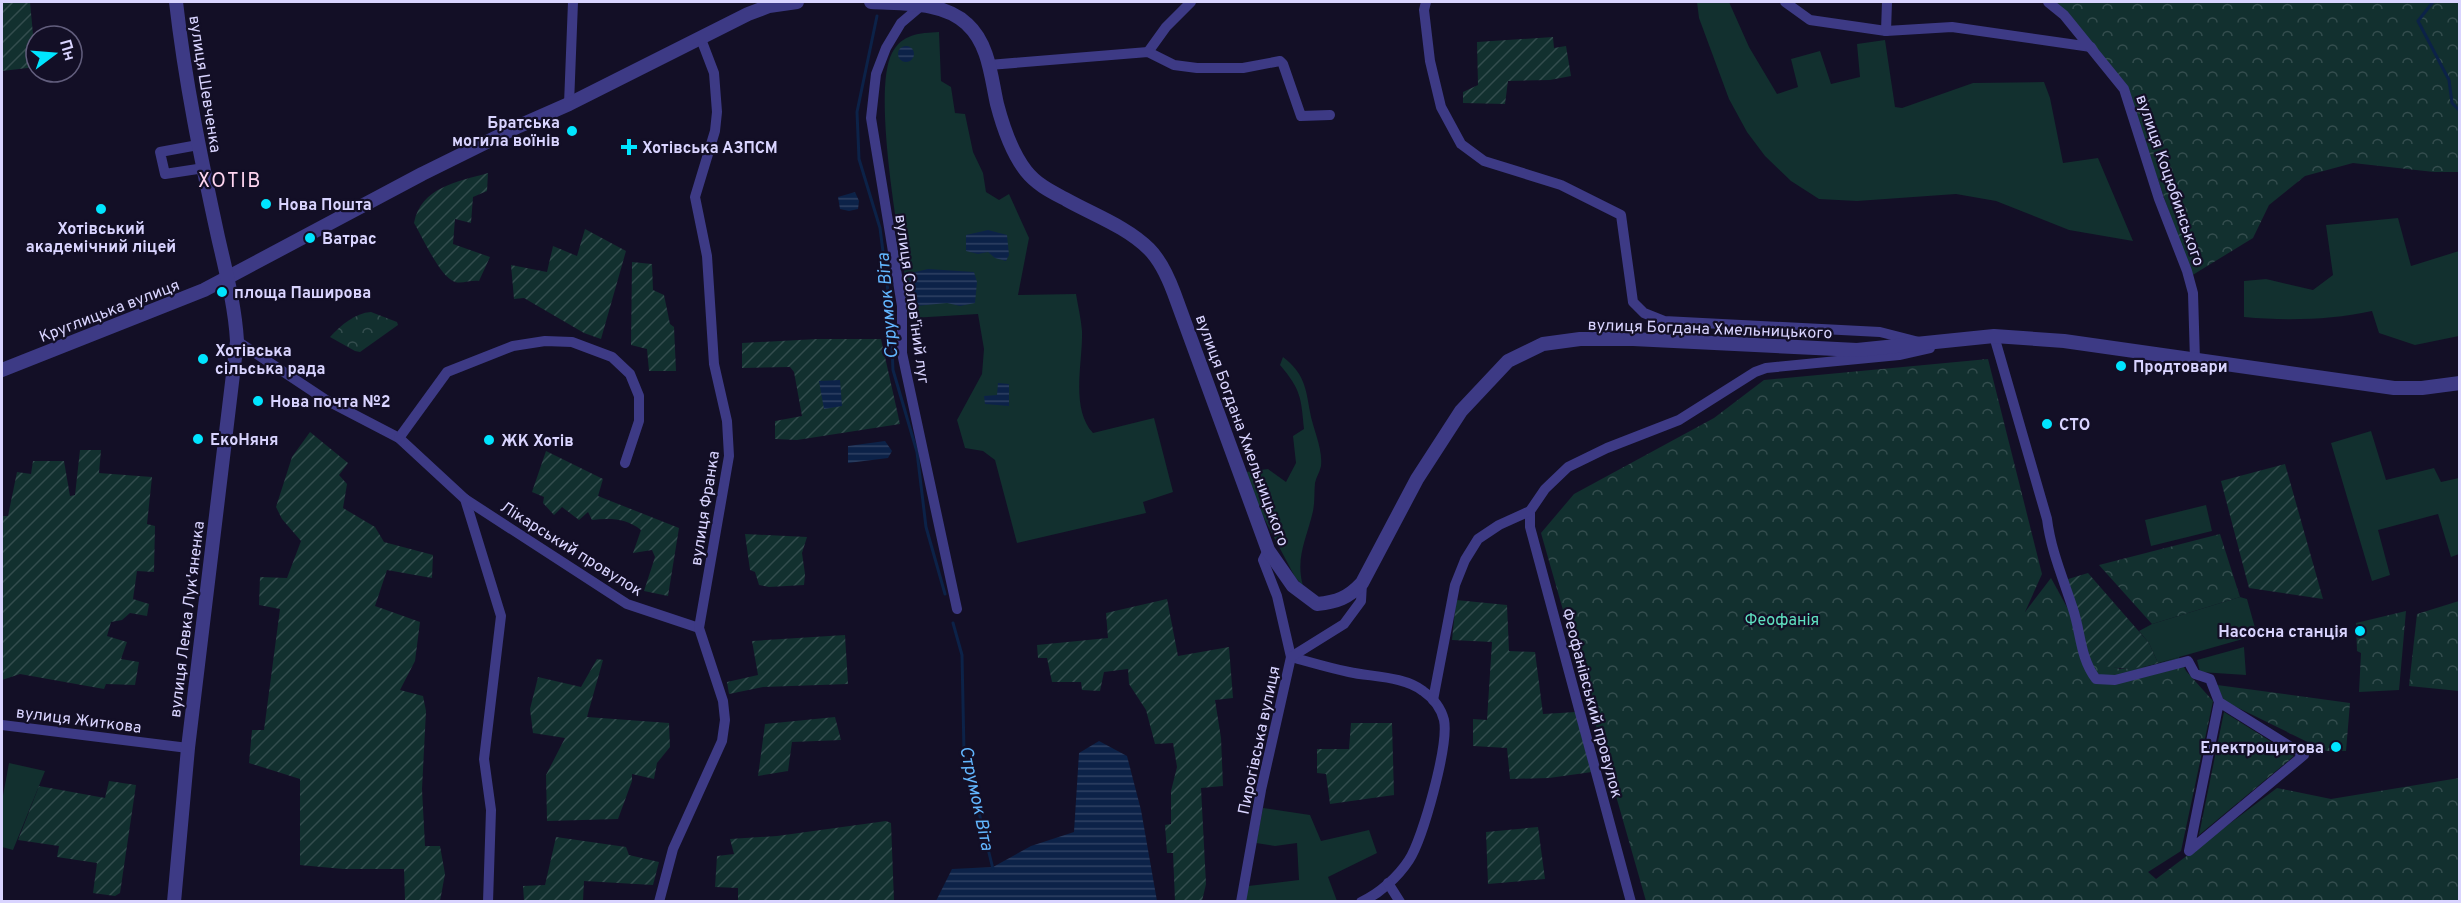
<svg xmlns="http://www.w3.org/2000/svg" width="2461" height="903" font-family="Overpass,sans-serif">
<defs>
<pattern id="forest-crowns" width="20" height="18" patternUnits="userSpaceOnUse" patternTransform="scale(1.5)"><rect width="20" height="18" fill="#12302f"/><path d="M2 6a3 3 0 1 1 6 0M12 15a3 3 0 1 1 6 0" fill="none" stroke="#344d4e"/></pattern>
<pattern id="garden-furrows" width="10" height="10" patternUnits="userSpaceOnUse" patternTransform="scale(1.5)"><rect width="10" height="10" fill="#12302f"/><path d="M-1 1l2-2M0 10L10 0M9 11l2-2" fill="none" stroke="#344d4e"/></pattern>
<pattern id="water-rules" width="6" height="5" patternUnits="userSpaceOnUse" patternTransform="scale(1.5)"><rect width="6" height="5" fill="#0c2248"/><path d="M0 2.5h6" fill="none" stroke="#2f4163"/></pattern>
</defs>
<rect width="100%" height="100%" fill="#130f26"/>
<g fill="#12302f">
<path d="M1697,2H1729L1749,47L1777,94L1798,87L1791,59L1820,51L1831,84L1860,77L1857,44L1885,40L1895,107L1902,108L1973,83L2044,82L2050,98L2063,163L2098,158L2133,241L2069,230L1996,201L1956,194L1857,201L1819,199L1791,181L1765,156L1747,132L1729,99L1699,18Z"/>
<path d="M939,32L941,81L951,87L955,113L965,114L973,152L983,173L986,192L999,200L1009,194L1029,238L1018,295L1076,294C1078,306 1081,319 1082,331C1083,362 1070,408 1093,433L1154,418L1173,492L1143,502L1146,513L1017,543L995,460L983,451L965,448L957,420L982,374L984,349L978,314L912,318C904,267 870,95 892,53C902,34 919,33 939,32Z"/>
<path d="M2398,218L2411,266L2459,251V336L2415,345L2379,333L2372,311C2330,320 2287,321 2244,317V281L2266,279L2313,290L2333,275L2326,225Z"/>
<path d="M1283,357C1304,373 1306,388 1310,412C1313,429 1323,449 1321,466C1320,472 1316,477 1315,483C1314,492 1315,502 1313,511C1307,538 1295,557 1303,586L1295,577L1259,509L1246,472L1268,469L1286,482L1296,463L1293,436L1304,429C1301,397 1301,390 1280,365Z"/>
<path d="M2371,431L2386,480L2434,468L2441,482L2459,478V554L2451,557L2438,514L2378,530L2390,575L2372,581L2331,443Z"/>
<path d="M2206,505L2212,531L2151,546L2145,520Z"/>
<path d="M2240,597L2247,599L2257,635L2158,663L2149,643L2139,631L2152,624Z"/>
<path d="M2244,647L2246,675L2200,672L2197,660Z"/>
<path d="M9,763L45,771L13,850L2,847V801Z"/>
<path d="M1263,808L1310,815L1321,841L1369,830L1377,853L1328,877L1337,901L1245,902L1248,886L1299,880L1297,843L1275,846L1256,843Z"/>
</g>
<g fill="url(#forest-crowns)">
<path d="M2048,2H2459V172H2434L2353,163L2305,176L2269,205L2253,238L2191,276L2124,81Z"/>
<path d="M371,312L397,322L398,325L360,352L355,351L330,337C341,325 355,313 371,312Z"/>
<path d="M1988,359L2042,574L2025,612L2051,578L2097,662L2120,669L2150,666L2179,657L2186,671L2213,701L2181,851L2148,872L2156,879L2277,788L2331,799L2459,778V901H1646L1541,533L1574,494L1714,418L1764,380Z"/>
<path d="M2220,534L2240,597L2152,624L2099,565Z"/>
<path d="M2459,601V691L2409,686L2417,614Z"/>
<path d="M2406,611L2399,690L2359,692L2361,653L2357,651L2356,623Z"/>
<path d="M2217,685L2350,703L2346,751H2326L2224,701Z"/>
<path d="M2224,712L2294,756L2199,835Z"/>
</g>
<g fill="url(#garden-furrows)">
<path d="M2,2H30L36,67L2,71Z"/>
<path d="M1553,37L1554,48L1566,46L1571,76L1550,80L1508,81L1505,104L1463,103V92L1478,85L1477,42Z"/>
<path d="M488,173L487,191L473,197L471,223L455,219L453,244L490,257L479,281C471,280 462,284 455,282C440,277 423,238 414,223C421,187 457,182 488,173Z"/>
<path d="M585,229L626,251L601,339L584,333L524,298L514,299L511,265L547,272L553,246L577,256Z"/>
<path d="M632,262L652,264L653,290L664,295L670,324L674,327L676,371H649L647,349L631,345Z"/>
<path d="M817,339H881L900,424L797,440L775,439V421L802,416L794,372L790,367L742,368V343Z"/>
<path d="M310,432L348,463L339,475L347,484L343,508L375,527L384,542L433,555L432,578L387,570L375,606L420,622L415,661L400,690L423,696L426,711L422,789L425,846H440L445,874L440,901H405L404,869H343L300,865V779L249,763L252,730H264L280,609L259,605L260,577L287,578L301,541L282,519L276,507L292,457Z"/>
<path d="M80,450H101L99,473L152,477L147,524L155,526L154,572L137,571L133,599L149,604L147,616L130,613L122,620L111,622L107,636L127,642L121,659L139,662L135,685L106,684L104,689L20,674L2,680V516H8L17,472L31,474L33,461H64L70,496L75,495Z"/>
<path d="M546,451L603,479L598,496L679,528L668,596L644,591L655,557L652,550L633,553L641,530C626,518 610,518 592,520L588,512L579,520L562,507L554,515L543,503L544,497L532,492Z"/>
<path d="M2285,464L2323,599L2249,588L2221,481Z"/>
<path d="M745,534L807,537L802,553L805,574L804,585L769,587L759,585L755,572L750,570Z"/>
<path d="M2088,573L2149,643L2158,663C2135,671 2095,673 2081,648C2075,638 2068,594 2065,580Z"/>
<path d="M1167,599L1178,656L1229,647L1233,698L1215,700L1221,738L1223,786L1201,788L1206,884L1202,901H1175L1173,853H1167L1165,825L1171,824V791L1177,767L1173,743L1155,744L1146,710L1129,684L1128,669L1104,672L1100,691L1082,690L1081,682H1052L1047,658H1038L1037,645L1108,638L1106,613Z"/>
<path d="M1456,600L1507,605L1509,651L1535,652L1543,714L1576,712L1592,772L1549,778L1510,779L1507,748L1473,746V719L1487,720L1492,642L1452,640Z"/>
<path d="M845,635L848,684L763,687L729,694L727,682L758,675L752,641Z"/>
<path d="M597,659L603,660L587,717L669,723L670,747L657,763L654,779L632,774V781L618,819L547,821L546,775L565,738L533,733L530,709L538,677L581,687Z"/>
<path d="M835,717L841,740L792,742L788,771L758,776L765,724Z"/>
<path d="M1351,723H1392L1394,795L1330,804L1326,774L1317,773V749H1349Z"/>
<path d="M109,781L136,785L120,893L115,896L93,893L97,863L57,857L59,846L18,840L39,786L105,798Z"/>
<path d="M886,821L891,823L894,901H738V888L715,887L717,856L734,854L730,839L777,836Z"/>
<path d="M1538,827L1545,879L1488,884L1486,832Z"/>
<path d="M556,837L626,847L629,855L659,862L653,885L584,881L583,901H524L523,886L545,885Z"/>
</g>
<g fill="url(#water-rules)">
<circle cx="906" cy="54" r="8"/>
<path d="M855,192L859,201L858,209L849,211L840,209L838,197Z"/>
<path d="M988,230L1007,235L1009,255L1006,261L995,258L988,252L978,254L966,251V235Z"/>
<path d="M928,269L974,272L977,282L975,303L960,306L947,303L916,306C908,297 908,283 911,273Z"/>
<path d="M840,380L842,406L824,409L819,381Z"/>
<path d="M998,383L1009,384V406L985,404L984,396L997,395Z"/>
<path d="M885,441L892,451L888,458L848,463V446Z"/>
<path d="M1099,741L1127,756L1141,810L1157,901H936L952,869L993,867L1031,846L1074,832L1079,753Z"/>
</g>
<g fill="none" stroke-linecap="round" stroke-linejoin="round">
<g stroke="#0c2248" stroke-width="3">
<path d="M2433,2L2418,21L2449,80L2452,103L2460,111"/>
<path d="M877,16L857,112L859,159L880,228L890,307L893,370L917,452L926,527L945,594"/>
<path d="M953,623L962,655L964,752L993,869"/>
</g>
<g stroke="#3d3a85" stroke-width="10">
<path d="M1426,2L1424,10L1430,61L1441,107L1461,144L1484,161L1561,185L1621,215L1633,302L1644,313L1664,321L1880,332L1919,342"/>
<path d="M1785,2L1810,20L1886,31L1952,27L2091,47"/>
<path d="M2048,2L2064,15L2124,89L2159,199L2187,271L2193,293L2195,361"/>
<path d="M921,6L901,23L886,48L876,74L871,118L902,306V353L957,609"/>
<path d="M1886,31L1887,2"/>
<path d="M1148,52L1166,27L1191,2"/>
<path d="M989,65L1148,52L1174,65L1197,68H1243L1280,61L1283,64L1301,116L1330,115"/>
<path d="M569,104L573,2"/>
<path d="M198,145L160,152L165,174L204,168"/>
<path d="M1994,336L2047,519C2051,551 2063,578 2073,609C2081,633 2080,658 2096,679L2115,680L2188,661L2195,674L2210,679L2219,702L2189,851L2304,755L2219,702"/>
<path d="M237,341L326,400L399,438L465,499L501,616L484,759L491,810L488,902"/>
<path d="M399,438L447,372L513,346L545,341L572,342L612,357L630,374L639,396V421L625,463"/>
<path d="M465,499L627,604L699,628"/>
<path d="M1530,511V527L1631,902"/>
<path d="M1268,550L1263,560L1277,596L1291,657C1310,662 1329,668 1349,672C1371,677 1404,676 1423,691C1433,698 1441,708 1444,720C1449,745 1423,838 1409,860C1398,877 1379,894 1361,902"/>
<path d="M1433,700L1455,585L1465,560L1478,539L1499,525L1530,511L1545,489L1568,467L1607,448L1679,420L1755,372L1766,368L1899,355L1930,348"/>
<path d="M2,725L188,748"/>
<path d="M1388,883L1400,902"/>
<path d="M659,902L673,849L722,741L725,720L723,701L699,628L729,456L727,421L714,364L707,256L695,197L715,131L717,112L714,73L701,39"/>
<path d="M1241,902L1261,790L1291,657L1344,624L1361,601L1362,583"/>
</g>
<g stroke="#3d3a85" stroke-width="14">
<path d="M871,2C902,4 943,1 967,24C989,44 991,77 997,104C1003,127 1012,153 1026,171C1037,185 1052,192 1067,200C1094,215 1127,227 1149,249C1161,261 1168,277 1174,293L1268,550L1293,586L1317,604C1337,602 1348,598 1362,583L1417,479L1461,411L1508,361L1543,344L1580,339H1633L1857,350L1994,336L2064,341L2394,388H2422L2460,383"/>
<path d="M2,370L204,290L422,174L519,126L569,104L748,14L769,6L797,2"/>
<path d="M174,902L188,748L237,341C235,306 226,272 218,237C201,159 185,81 176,2"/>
</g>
</g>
<g fill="#00e5ff" stroke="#130f26" stroke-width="2">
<circle cx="572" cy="131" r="6"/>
<path d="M626 138h6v6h6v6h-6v6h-6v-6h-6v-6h6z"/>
<circle cx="266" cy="204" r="6"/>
<circle cx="101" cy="209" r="6"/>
<circle cx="310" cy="238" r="6"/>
<circle cx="222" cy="292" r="6"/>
<circle cx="203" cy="359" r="6"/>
<circle cx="2121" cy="366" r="6"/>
<circle cx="258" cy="401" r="6"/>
<circle cx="2047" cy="424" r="6"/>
<circle cx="198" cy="439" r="6"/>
<circle cx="489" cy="440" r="6"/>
<circle cx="2360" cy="631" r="6"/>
<circle cx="2336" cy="747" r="6"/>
</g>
<g text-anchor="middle" stroke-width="4.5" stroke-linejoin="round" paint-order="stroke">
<g font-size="16" fill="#d9d4ff" stroke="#130f26">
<text transform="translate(206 84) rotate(81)" y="6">вулиця Шевченка</text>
<text transform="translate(2171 180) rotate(71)" y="6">вулиця Коцюбинського</text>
<text transform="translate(913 299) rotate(82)" y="6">вулиця Солов'їний луг</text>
<text transform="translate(109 310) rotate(-21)" y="6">Круглицька вулиця</text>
<text transform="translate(1710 328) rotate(2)" y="6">вулиця Богдана Хмельницького</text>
<text transform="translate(1243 430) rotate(70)" y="6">вулиця Богдана Хмельницького</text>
<text transform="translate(704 508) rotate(-81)" y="6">вулиця Франка</text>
<text transform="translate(572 548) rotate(32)" y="6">Лікарський провулок</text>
<text transform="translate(186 619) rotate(-83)" y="6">вулиця Левка Лук'яненка</text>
<text transform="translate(1593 703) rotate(75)" y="6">Феофанівський провулок</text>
<text transform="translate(79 719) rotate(7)" y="6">вулиця Житкова</text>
<text transform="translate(1258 740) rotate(-78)" y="6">Пирогівська вулиця</text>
</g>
<g font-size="16" font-weight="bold" fill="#d9d4ff" stroke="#130f26" text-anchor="start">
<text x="560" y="128" text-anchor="end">Братська<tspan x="560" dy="18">могила воїнів</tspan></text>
<text x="642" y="153">Хотівська АЗПСМ</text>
<text x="278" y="210">Нова Пошта</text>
<text x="101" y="234" text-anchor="middle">Хотівський<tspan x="101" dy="18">академічний ліцей</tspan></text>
<text x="322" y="244">Ватрас</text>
<text x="234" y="298">площа Паширова</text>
<text x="215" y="356">Хотівська<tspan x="215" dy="18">сільська рада</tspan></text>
<text x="2133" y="372">Продтовари</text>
<text x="270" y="407">Нова почта №2</text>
<text x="2059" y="430">СТО</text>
<text x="210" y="445">ЕкоНяня</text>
<text x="501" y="446">ЖК Хотів</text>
<text x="2348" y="637" text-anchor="end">Насосна станція</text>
<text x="2324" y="753" text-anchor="end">Електрощитова</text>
</g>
<g font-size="16" fill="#5fe0c0" stroke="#130f26">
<text x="1782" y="625">Феофанія</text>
</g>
<g font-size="18" font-style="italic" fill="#62b6ff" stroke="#130f26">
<text transform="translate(887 306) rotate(-95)" y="6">Струмок Віта</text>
<text transform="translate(977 798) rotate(78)" y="6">Струмок Віта</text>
</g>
<g font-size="20" letter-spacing="1.5" fill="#ffd6f0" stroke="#130f26">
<text x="230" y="187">ХОТІВ</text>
</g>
</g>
<rect width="2461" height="903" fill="none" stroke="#d9d4ff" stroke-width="6"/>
<g transform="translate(54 54) rotate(74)"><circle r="28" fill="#130f26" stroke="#625e7d" stroke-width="1.5"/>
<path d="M0-4.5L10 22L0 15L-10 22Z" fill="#00e5ff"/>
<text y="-9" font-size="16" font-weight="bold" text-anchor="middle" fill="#d9d4ff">Пн</text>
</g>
</svg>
